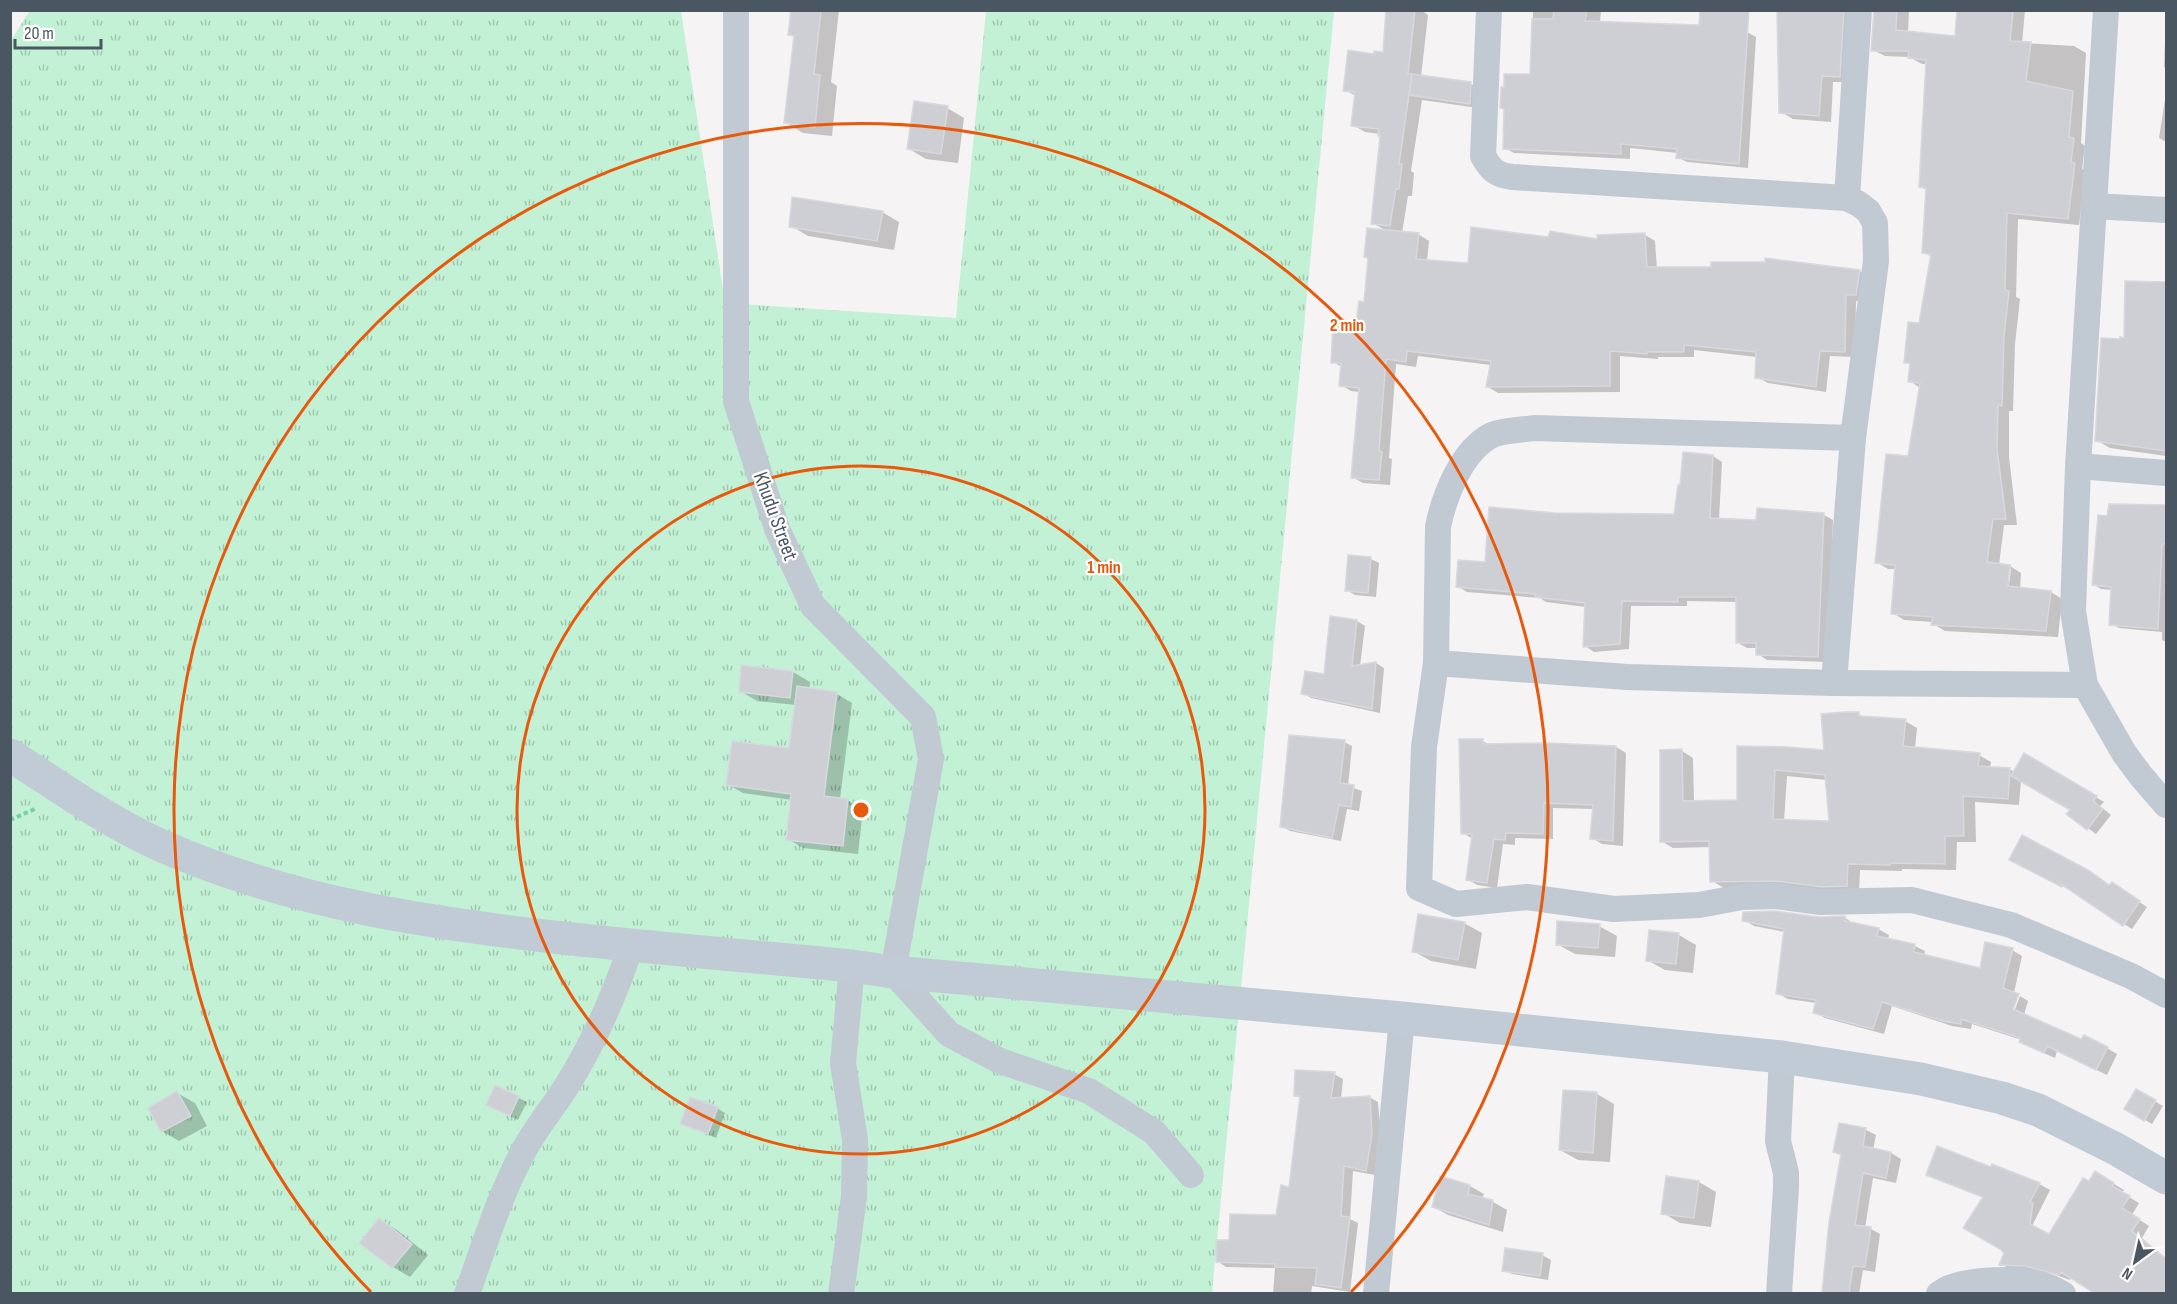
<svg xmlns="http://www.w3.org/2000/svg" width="2177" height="1304" font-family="'Sofia Sans Condensed',sans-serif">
<defs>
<pattern id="grass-tufts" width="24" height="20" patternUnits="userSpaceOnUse" patternTransform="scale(1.5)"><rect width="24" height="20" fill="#c3f1d5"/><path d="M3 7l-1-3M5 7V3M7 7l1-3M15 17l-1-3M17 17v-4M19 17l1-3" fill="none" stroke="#a0c6b0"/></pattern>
</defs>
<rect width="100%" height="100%" fill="#f5f3f3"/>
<path fill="url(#grass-tufts)" d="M30,10L681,11L725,303L956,318L986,11H1334L1212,1293H11L10,42Z"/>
<g fill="#0003" fill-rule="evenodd">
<path d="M793,10H839L831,82L837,86L832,136L803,133L786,123L795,37L790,34Z"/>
<path d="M1387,10H1421L1428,15L1421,77L1471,84L1479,89L1478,108L1422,100L1411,171L1414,173L1412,196H1408L1402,233L1418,234L1429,241L1427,261L1470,265L1550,238L1598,241L1645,235L1655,241L1657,269L1859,271L1870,277L1867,301H1856L1855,357L1830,356L1826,392L1768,383L1757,377V357L1694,350V357H1658V359L1620,356V392L1498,393L1488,387L1491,365L1418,356L1416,367L1396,364L1389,458L1392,459L1390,485L1363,483L1352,477L1360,392L1351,391L1341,385L1342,367L1333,362L1357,324L1387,231L1372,223L1382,137L1380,134L1365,132L1353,125L1356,96L1345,90L1375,56L1384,54Z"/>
<path d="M1533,10H1601L1600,23L1747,32L1756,37L1748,168L1687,162L1677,157L1678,153L1630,148V159L1514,153L1505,148L1531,75Z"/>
<path d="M1785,10H1857L1851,82H1833L1831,122L1793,119L1781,112Z"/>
<path d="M1874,10H1909L1908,33L1957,38L1958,10H2025L2022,43L2074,46L2086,53L2081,143L2085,146L2082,169L2086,171L2079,225L2018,219L2016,297L2020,299L2015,344L2013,411H2009V457L2017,525H2004L1999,565L2010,566L2021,573L2020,589L2051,592L2062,599L2058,637L1945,631L1933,624V622L1904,620L1893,613L1896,569H1888L1876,562L1909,458L1920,388L1910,381L1911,365L1905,362L1920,325L1932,257L1923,252L1927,190L1920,187L1927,64H1922L1909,57L1885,56L1873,50ZM2008,569H2011L2008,593H2006Z"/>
<path d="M2165,40H2166V68L2164,67Z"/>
<path d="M2166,93V142L2159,138Z"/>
<path d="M947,108L964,118L958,163L926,159L909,149Z"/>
<path d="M882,212L899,222L894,250L808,236L791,226Z"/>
<path d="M2126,283L2166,284V456L2110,448L2096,440L2125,339Z"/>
<path d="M1713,456L1722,462L1719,520L1758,521L1824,515L1833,520L1827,662L1767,660L1758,654V648H1747L1738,643V602L1687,601V606H1631L1629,649L1594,652L1585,646L1586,607L1546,602L1540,598L1467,592L1457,586L1555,514L1675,516Z"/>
<path d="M2110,505L2166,507V642L2162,640V632L2119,628L2111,624L2112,590L2101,589L2093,584Z"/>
<path d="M1371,559L1379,563L1376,597L1355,595L1347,590Z"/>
<path d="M1331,618L1357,621L1365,626L1360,666L1376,663L1384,668L1380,713L1311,698L1303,693L1325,676Z"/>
<path d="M793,672L810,682L809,690L837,694L852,703L840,799L847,800L863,809L858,854L803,848L788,839L792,800L743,793L727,784L790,750L796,705L757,701L740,691Z"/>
<path d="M1858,714L1866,718L1905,721L1917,728L1915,748L1979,755L1991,762L1990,768L2009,769L2015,772L2025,755L2104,802L2100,806L2111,815L2096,834L2068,814L2072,809L2021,780L2019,805L1975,802L1976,842H1957L1956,870L1902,869V871L1860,870L1859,892L1724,888L1712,881L1711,847L1673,848L1661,841L1682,751L1693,758L1694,802H1738L1739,748L1825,752ZM1787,776L1827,780L1830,822L1784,821Z"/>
<path d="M1482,741L1491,745L1616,747L1626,753L1623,846L1602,844L1592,838L1594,809L1553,808V839L1515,838V845L1503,844L1497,888L1477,885L1467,879L1473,839L1463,833Z"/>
<path d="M1344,742L1352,746L1348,786L1362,791L1359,811L1347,809L1341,841L1290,831L1281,826Z"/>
<path d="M2019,864L2120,889L2147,907L2132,929L2070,890Z"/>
<path d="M1845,918L1855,924L1878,929L1889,935L1888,940L1915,946L1925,951L1924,956L1981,969L2012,950L2022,956L2009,1016L2012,1017L2020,996L2028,1001L2024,1015L2082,1041L2107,1048L2117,1054L2107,1075L2057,1051L2055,1058L2032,1048L2022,1040L1972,1024L1971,1029L1952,1026L1892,1006L1884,1034L1825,1018L1814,1012L1817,1003L1788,999L1777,993L1785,932L1754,926L1744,920Z"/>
<path d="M1464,923L1482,933L1476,969L1431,961L1413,951Z"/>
<path d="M1599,926L1617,936L1615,957L1575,954L1557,944Z"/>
<path d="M1650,931L1679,935L1696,945L1693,973L1665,970L1647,960Z"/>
<path d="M1334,1074L1343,1079L1341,1099L1369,1097L1378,1102L1381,1140L1375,1175L1353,1171L1350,1219L1358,1223L1350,1292L1312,1286L1311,1294H1273L1275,1268L1226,1267L1217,1261L1231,1242L1277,1217L1291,1189L1301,1098L1295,1095Z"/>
<path d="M496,1087L527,1102L518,1120L496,1109Z"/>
<path d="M2137,1091L2163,1106L2152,1124L2126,1109Z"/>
<path d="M177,1093L195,1103L207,1126L179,1141L162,1131Z"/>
<path d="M1597,1094L1614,1104L1610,1162L1578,1160L1560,1150Z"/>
<path d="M717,1108L725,1113L716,1138L682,1124Z"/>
<path d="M1840,1124L1866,1130L1876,1135L1873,1150L1891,1153L1901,1159L1896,1183L1873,1178L1865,1228L1871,1229L1880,1234L1875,1272L1863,1270L1859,1294H1824L1842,1156L1834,1152Z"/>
<path d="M1992,1169L2039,1184L2050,1190L2032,1226L2050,1236L2096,1173L2124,1190L2122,1193L2139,1203L2132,1215L2149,1226L2142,1238L2166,1258V1294H2098L2071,1276L2070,1280L2050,1273L2011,1270L2001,1264L2006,1253L1984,1198L1938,1180L1928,1174Z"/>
<path d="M1668,1178L1699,1182L1716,1192L1711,1227L1680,1223L1663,1213Z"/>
<path d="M1470,1186L1484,1194L1482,1199L1493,1202L1507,1210L1503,1232L1448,1215L1434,1207Z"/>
<path d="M379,1220L397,1230L428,1255L410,1277L393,1267Z"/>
<path d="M1542,1255L1551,1260L1548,1280L1512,1274L1504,1270Z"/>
</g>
<g fill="#cdcfd5" stroke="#d7d9de" stroke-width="1.5" fill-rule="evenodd">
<path d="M791,10H821L814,74L820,75L815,127L784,123L794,36L788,35Z"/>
<path d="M1386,10H1415L1408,74H1412L1399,164H1402L1399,189H1396L1390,226L1371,224L1380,136H1378L1379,129L1351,126L1355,92L1343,91L1348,50L1374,54V51L1383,52Z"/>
<path d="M1554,10H1587L1585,21L1699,25L1700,10H1749L1739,164L1676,158L1677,149L1621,144V154L1503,149L1504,109L1500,108L1501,87H1504V74H1530L1532,19H1553Z"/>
<path d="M1777,10H1844L1840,77L1822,76L1819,116L1779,113Z"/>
<path d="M1874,10H1897L1896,30L1955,36L1957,10H2013L2010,41L2031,42L2026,81L2073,91L2069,137L2074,138L2071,162L2075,163L2068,219L2007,213L2005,290L2009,291L2004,336L2002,406L1998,405L1997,449L2006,519H1993L1987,562L2010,565L2008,586L2051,591L2046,631L1931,625L1933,617L1891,614L1895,565L1875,563L1886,454L1908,456L1920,383L1908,382L1910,363H1904L1908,322L1919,323L1931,254L1922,253L1926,188L1919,187L1926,60L1908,58L1909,51H1871Z"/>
<path d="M1412,74L1471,82L1470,104L1409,95Z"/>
<path d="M914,101L948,106L941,154L907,149Z"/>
<path d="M792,197L883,211L877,241L789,227Z"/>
<path d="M1471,227L1548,237L1550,231L1597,239V235L1645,233L1647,267H1711V262H1765V258L1860,270L1856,295H1846L1845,352L1820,351L1816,387L1755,378L1756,352L1684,345V352H1647V354L1610,351V386L1486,387L1491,361L1407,351L1406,362L1386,359L1379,451L1382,452L1379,480L1351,478L1359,388L1339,386L1341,363H1331L1333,322L1356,323L1359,301L1364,302L1368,258L1364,257L1367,228L1419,233L1416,259L1468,263Z"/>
<path d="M2125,281L2166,282V451L2095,441L2101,338L2120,339V337L2124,338Z"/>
<path d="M1683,452L1713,455L1710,518L1756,520L1757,508L1824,513L1818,657L1756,655V643H1736V597H1678V602L1622,601L1620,644L1583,647L1585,603L1535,597V594L1456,587L1458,560L1485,562L1489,507L1555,513L1674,514L1678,485H1680Z"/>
<path d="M2109,504L2166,505V544H2162L2158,629L2109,625L2111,587L2092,585L2098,515L2107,516Z"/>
<path d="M1348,555L1371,557L1368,593L1345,591Z"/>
<path d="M1330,616L1357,620L1352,666L1376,662L1372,709L1301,694L1305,671L1324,674Z"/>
<path d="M741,665L793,671L790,698L739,692Z"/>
<path d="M797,686L837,692L824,796L848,799L843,846L786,840L791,794L726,785L732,741L789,748Z"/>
<path d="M1844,712H1859V716L1906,719L1903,746L1980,753L1978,766L2010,768L2008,799L1963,796L1964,836H1945V864L1891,863L1890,865L1848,864L1847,886L1822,887L1776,881L1710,882L1709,841L1660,842V750L1682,749L1683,801L1737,800V746L1787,747L1824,750L1821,714ZM1775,770L1825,775L1829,821L1773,819Z"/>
<path d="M1289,735L1345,740L1340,783L1354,785L1351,807L1339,805L1332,838L1280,827Z"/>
<path d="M1459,739H1483V744L1547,743L1616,746L1613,841L1590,839L1593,805L1544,803L1543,834L1506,833L1505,840L1494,839L1487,883L1466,880L1472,834H1461Z"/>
<path d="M2024,753L2097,796L2093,801L2103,809L2087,830L2066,814L2070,810L2011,776Z"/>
<path d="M2022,835L2088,870L2109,885L2112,882L2140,901L2123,926L2062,885V887L2009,860Z"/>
<path d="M1775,911L1819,917L1845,916V921L1879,928L1877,936L1915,944L1914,952L1980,968L1985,942L2013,948L2003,988L2019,994L2013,1009L2081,1039L2084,1035L2108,1047L2096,1070L2047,1046L2044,1053L2019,1042L2021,1038L1961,1019V1024L1943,1021L1882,1002L1873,1029L1813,1013L1816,1000L1776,994L1784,929L1742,921L1743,912Z"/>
<path d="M1418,914L1465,922L1458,960L1412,952Z"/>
<path d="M1557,921L1600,924L1598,948L1556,945Z"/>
<path d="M1649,930L1679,933L1676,964L1646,961Z"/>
<path d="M1295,1070L1335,1072L1331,1098L1370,1096L1372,1134L1366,1171L1344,1166L1341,1216L1350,1217L1341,1288L1315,1284L1317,1268L1275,1267V1264L1216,1262V1240H1229L1230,1214L1276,1215L1281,1185L1289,1187L1300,1096H1294Z"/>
<path d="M495,1085L519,1096L510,1116L486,1105Z"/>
<path d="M2136,1089L2156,1100L2144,1121L2124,1109Z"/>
<path d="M1563,1090L1597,1092L1593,1153L1559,1150Z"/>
<path d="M177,1091L191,1116L161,1132L148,1108Z"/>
<path d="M690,1097L718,1107L708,1134L680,1124Z"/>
<path d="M1839,1123L1866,1128L1863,1146L1891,1152L1886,1178L1863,1173L1855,1225L1871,1227L1865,1267L1853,1266L1849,1293H1822L1829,1222L1841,1154L1833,1152Z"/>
<path d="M1937,1146L1991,1167L1992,1164L2040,1183L2030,1202L2033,1203L2030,1224L2049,1234L2083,1178L2089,1181L2095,1171L2114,1183L2112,1186L2130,1196L2122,1208L2140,1219L2132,1231L2166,1259V1293H2094L2061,1272L2059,1275L2025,1266L1999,1265L2004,1253L2000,1249L1963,1228L1983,1197L1926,1175Z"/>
<path d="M1440,1176L1470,1185L1468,1194L1493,1200L1489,1225L1432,1207Z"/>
<path d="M1666,1176L1699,1181L1694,1218L1661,1214Z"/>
<path d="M379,1218L412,1244L392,1268L359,1243Z"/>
<path d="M1505,1248L1543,1253L1540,1276L1502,1271Z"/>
</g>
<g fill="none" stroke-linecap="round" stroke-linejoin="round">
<path stroke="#7ad0a6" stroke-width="4" stroke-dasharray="4.5 3" stroke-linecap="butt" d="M10,820L37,808"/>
<g stroke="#c1cad2" stroke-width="26">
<path d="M736,10V401L777,529L813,606L923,717L931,759L893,972L949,1034L1000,1061L1089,1091L1154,1132L1191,1175"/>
<path d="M1489,10L1483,156C1491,170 1496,175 1512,177L1847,198L1859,204L1868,211L1875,223L1876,261L1853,438L1834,683"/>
<path d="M2106,10L2078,466L2073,611L2085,685L2124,753L2141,776L2166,805"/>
<path d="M1847,198L1859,10"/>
<path d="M2093,206L2166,210"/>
<path d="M1853,438L1534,428C1521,430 1504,430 1492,435C1462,450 1444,496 1438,527L1436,663L1424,747L1419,888L1456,904L1527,897L1614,909L1699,905L1742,897L1776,896L1821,902L1912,900L2011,925L2131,976L2166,995"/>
<path d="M2078,466L2166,473"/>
<path d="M1436,663L1627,677L1834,683L2085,685"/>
<path d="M467,1294C484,1246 499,1197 523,1152C535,1129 552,1109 566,1087C595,1041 614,997 631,946"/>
<path d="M841,1294L854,1197L855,1140L843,1063L852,966"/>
<path d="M1376,1294L1402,1018"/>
<path d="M1779,1294L1786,1188V1173L1778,1141L1782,1057"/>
<path d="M1939,1294C1958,1278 2012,1278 2036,1283C2046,1285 2054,1289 2063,1294"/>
</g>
<path stroke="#c1cbd6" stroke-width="33" d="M10,755C60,787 108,822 162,846C292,903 432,924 572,939C665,949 758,957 852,966L893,972L1402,1018L1782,1057L1921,1079L2002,1098L2038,1110L2116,1149L2166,1178"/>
</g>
<g fill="none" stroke="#e8590c" stroke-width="3">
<circle cx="861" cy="810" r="344"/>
<path d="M371 1292A687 687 0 1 1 1351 1292"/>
</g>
<g text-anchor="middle" stroke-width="4.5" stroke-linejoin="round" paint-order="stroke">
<g font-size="21" fill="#4a5661" stroke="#fff">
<text transform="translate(776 516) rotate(70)" y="7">Khudu Street</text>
</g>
</g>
<circle cx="861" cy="810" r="9" fill="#e8590c" stroke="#fff" stroke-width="3"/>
<g font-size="18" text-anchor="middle" font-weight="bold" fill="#e8590c" stroke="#fff" stroke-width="4.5" stroke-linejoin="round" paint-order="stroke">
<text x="1347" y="331">2 min</text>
<text x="1104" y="573">1 min</text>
</g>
<rect width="2177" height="1304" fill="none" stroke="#4a5661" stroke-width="24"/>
<g transform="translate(2135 1262) rotate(213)" stroke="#ffffff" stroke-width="4.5" paint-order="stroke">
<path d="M0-4.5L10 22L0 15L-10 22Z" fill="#4a5661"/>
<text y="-9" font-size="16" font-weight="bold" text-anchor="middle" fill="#4a5661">N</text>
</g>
<path d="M15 39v9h86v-9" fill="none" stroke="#4a5661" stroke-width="3"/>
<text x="24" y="39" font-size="18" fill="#4a5661" stroke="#ffffff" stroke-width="4.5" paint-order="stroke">20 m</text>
</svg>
